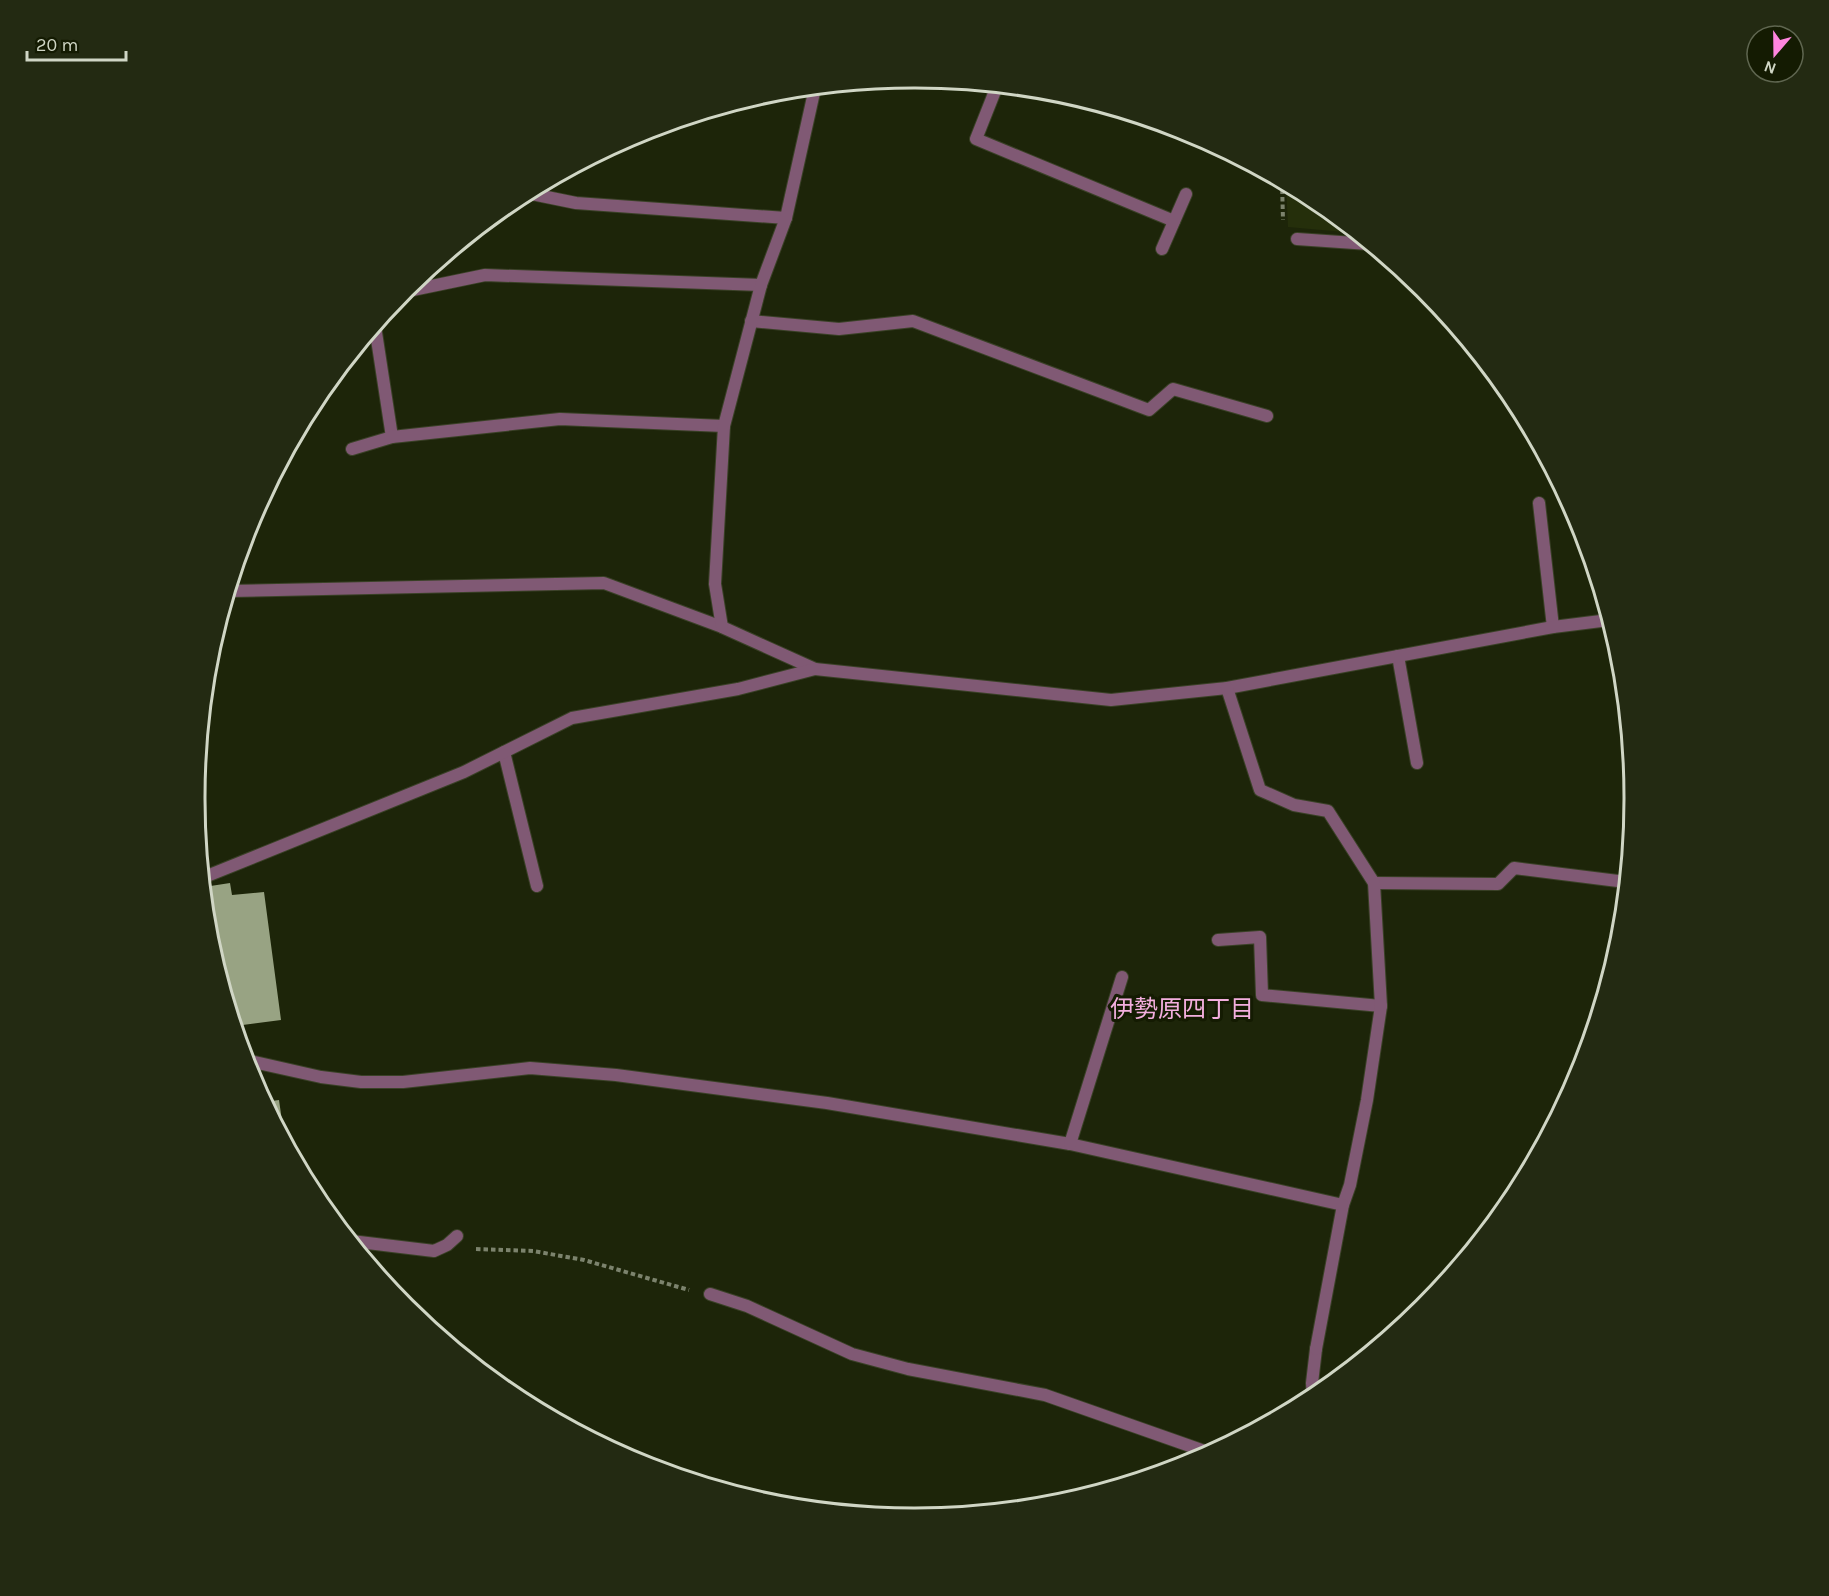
<svg xmlns="http://www.w3.org/2000/svg" width="1829" height="1596" font-family="Karla,'Noto Sans JP',sans-serif">
<rect width="100%" height="100%" fill="#1d2509"/>
<path fill="#252f0b" d="M1286,184L1315,200L1355,233L1288,227Z"/>
<g fill="#98a383">
<path d="M230,883L232,895L264,892L281,1020L235,1026L211,948L204,887Z"/>
<path d="M279,1100L284,1135L289,1134L292,1152L265,1102Z"/>
</g>
<g fill="none" stroke-linecap="round" stroke-linejoin="round">
<defs>
<g id="lane">
<path d="M1398,656L1417,763"/>
<path d="M1374,883L1498,884L1514,868L1626,882"/>
<path d="M1218,940L1260,937L1262,995L1381,1006"/>
<path d="M351,1241L434,1251L447,1245L457,1236"/>
<path d="M710,1294L747,1306L852,1354L908,1369L1045,1395L1210,1453"/>
<path d="M1313,1397L1312,1383L1316,1349"/>
</g>
<g id="street">
<path d="M997,86L976,139L1174,221"/>
<path d="M527,193L576,203L786,218"/>
<path d="M1297,239L1369,244"/>
<path d="M1162,249L1186,194"/>
<path d="M403,292L485,275L761,285"/>
<path d="M751,321L839,329L913,321L1149,410L1173,389L1267,416"/>
<path d="M375,326L392,437"/>
<path d="M352,449L392,437L560,419L724,426"/>
<path d="M1539,503L1553,627"/>
<path d="M229,591L604,583L722,627L815,669L1111,700L1227,688L1553,627L1609,620"/>
<path d="M722,627L715,584L724,426L761,285L786,218L815,88"/>
<path d="M1227,688L1260,790L1294,805L1328,811L1374,883L1381,1006L1367,1100L1350,1185L1343,1205L1316,1349"/>
<path d="M504,752L537,886"/>
<path d="M202,878L464,772L572,718L738,689L815,669"/>
<path d="M245,1060L321,1077L361,1082H403L530,1068L616,1075L827,1103L1070,1144L1343,1205"/>
<path d="M1070,1144L1122,977"/>
</g>
</defs>
<use href="#lane" stroke="#3a4127" stroke-width="14"/>
<use href="#street" stroke="#3a4127" stroke-width="14"/>
<g stroke="#7c836d" stroke-width="4" stroke-dasharray="4.5 3" stroke-linecap="butt">
<path d="M1282,182L1283,220"/>
<path d="M476,1249L533,1251L584,1260L689,1290"/>
</g>
<use href="#lane" stroke="#805974" stroke-width="12"/>
<use href="#street" stroke="#805974" stroke-width="12"/>
</g>
<g text-anchor="middle" stroke-width="6" stroke-linejoin="round" paint-order="stroke">
<g font-size="24" fill="#f3aede" stroke="#141b02">
<text x="1182" y="1017">伊勢原四丁目</text>
</g>
</g>
<path d="M0 0H1829V1596H0ZM914 88H915A709 709 0 0 1 1624 797V799A709 709 0 0 1 915 1508H914A709 709 0 0 1 205 799V797A709 709 0 0 1 914 88Z" fill="#232a12" fill-rule="evenodd"/>
<path fill="none" stroke="#d0d6c5" stroke-width="3" d="M914 88H915A709 709 0 0 1 1624 797V799A709 709 0 0 1 915 1508H914A709 709 0 0 1 205 799V797A709 709 0 0 1 914 88Z"/>
<g transform="translate(1775 54) rotate(200)"><circle r="28" fill="#141b02" stroke="#5f6650" stroke-width="1.5"/>
<path d="M0-4.5L10 22L0 15L-10 22Z" fill="#ff85df"/>
<text y="-9" font-size="16" font-weight="bold" text-anchor="middle" fill="#d0d6c5">N</text>
</g>
<path d="M27 51v9h99v-9" fill="none" stroke="#d0d6c5" stroke-width="3"/>
<text x="36" y="51" font-size="18" fill="#d0d6c5" stroke="#141b02" stroke-width="4.5" paint-order="stroke">20 m</text>
</svg>
